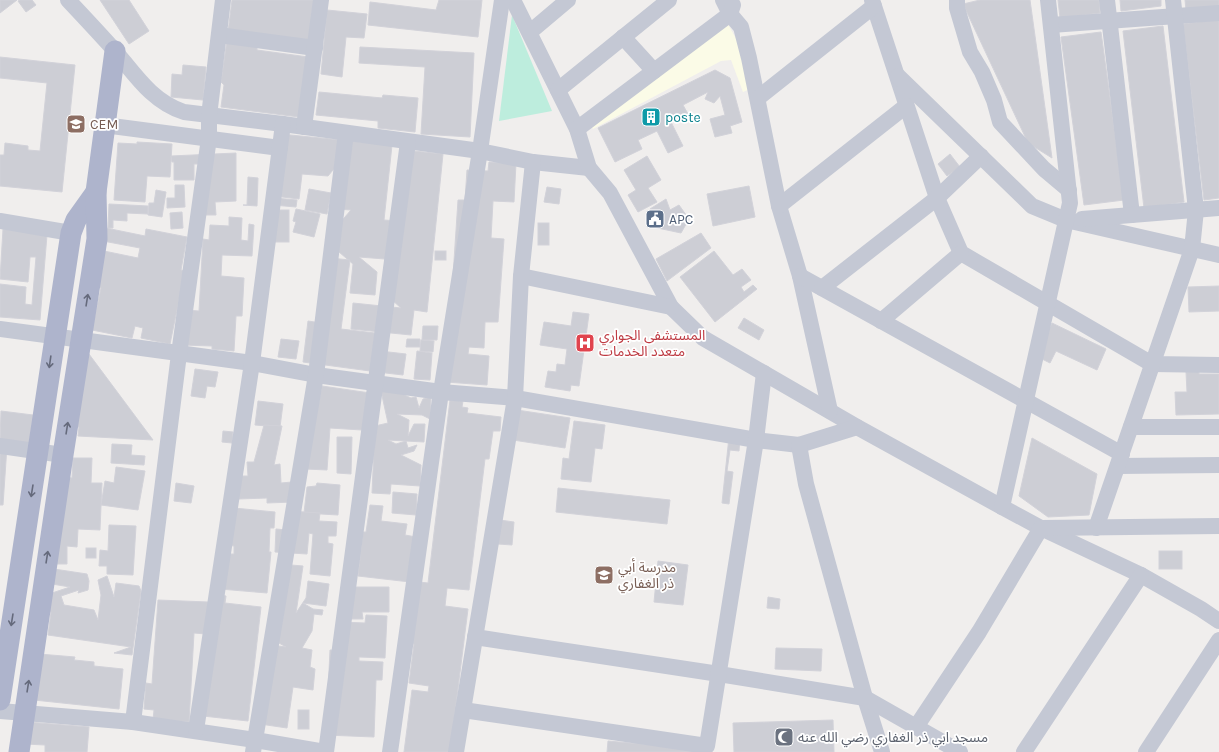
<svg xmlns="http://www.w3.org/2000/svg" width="1219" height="752" font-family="Karla,'Noto Sans Arabic',sans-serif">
<rect width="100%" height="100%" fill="#f0eeed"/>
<path fill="#fbfbe7" d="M726,21L742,49L750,89L743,92L731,60L721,61L593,129L589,124Z"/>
<path fill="#bdeddd" d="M512,15L552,111L499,121Z"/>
<g fill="#cdced5" stroke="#d2d2d9">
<path d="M0,0H17L0,13Z"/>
<path d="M20,0H32L36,5L26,12L18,1Z"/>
<path d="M100,0H129L149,31L129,44Z"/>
<path d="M232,0H315L310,42L228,32Z"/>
<path d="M439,0H482L478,37L368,25L370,2L436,10Z"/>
<path d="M980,0H1030L1052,158L1028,143L963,4Z"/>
<path d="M1058,0H1099L1100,13L1060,18Z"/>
<path d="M1120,0H1161V6L1121,11Z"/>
<path d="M1185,0H1219V6L1186,10Z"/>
<path d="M327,10L367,14L364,38L346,37L342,77L321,74Z"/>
<path d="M1219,19V198L1204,200L1183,24Z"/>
<path d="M1163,26L1184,202L1144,208L1123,31Z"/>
<path d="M1101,32L1124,200L1084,205L1061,37Z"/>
<path d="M227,40L257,44V50L308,57L299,117L221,107L224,85L221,82Z"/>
<path d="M360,47L474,53L470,137L421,134L425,67L359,63Z"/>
<path d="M0,57L75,65L62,192L0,186V155H4L5,143L28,146V150L40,151L47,83L0,78Z"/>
<path d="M183,65L206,67L203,100L171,97L172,74L182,75Z"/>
<path d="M715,70L730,78L742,122L730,126L732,133L715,137L710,119L725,115L720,96L714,103L705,99L708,92L683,105L688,114L671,122L683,146L668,153L657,131L638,140L642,149L615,162L598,128Z"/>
<path d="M319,92L382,98L383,95L418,98L415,132L378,128V121L316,115Z"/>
<path d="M280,134L392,145L384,220L398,221L404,150L443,154L427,312L414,310L411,335L351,329L353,303L401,308L382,291L385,259L359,257L377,272L375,295L350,293L353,264L325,240L351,210L337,209L343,158L328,176L302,174L299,199L274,196Z"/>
<path d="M137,142L172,144L170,177L147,176L145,202L114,200L118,143L137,144Z"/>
<path d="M236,153V201L215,202L216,215H202V164H194V180H174V162H172L171,156Z"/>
<path d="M950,154L960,167L947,176L938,164Z"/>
<path d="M647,156L661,180L648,188L657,202L638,212L628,195L636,190L624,170Z"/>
<path d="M489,162L516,163L514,202L493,201L491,238L504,239L498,322H485L484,348L469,347L468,354L489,356L487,385L446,382L458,200H465L467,170L488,171Z"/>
<path d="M248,177L258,178L257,206L243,205H247Z"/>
<path d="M175,185H184L185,207L167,208V198H175Z"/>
<path d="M749,186L755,217L713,226L707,194Z"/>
<path d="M547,187L561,189L559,204L544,202Z"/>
<path d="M309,189L331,193L327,214L305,210Z"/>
<path d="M156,190L166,192L162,217L148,215L149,203H154Z"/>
<path d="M274,198L297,200L296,207L273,205Z"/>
<path d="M666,199L670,210L679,205L689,219L681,233L653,227L655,218L650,209Z"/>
<path d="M109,204L148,206V214L127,213V221L113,220V228H108Z"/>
<path d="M296,209L320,214L314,237L293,232L296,222L293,221Z"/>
<rect x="265" y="210" width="24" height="32"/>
<path d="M182,212L183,228L171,229L170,213Z"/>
<path d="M229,217L242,218L241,240L248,241L249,224L254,225L252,256L222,255L221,276L244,278L242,316H236L234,351L212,349V346L183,345L185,310L199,311L203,239L209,240L210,225L229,226Z"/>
<rect x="538" y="223" width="11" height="22"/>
<path d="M106,228L145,236L146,229L187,237L181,270L185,271L170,344L141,338L143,328L135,326L132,338L92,330L101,288L97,287L104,251L138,258L140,248L103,241Z"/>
<path d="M3,229L47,235L40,320L0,317V284L26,287L25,304L32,305L36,257H30L28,282L0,279Z"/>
<path d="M701,233L711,248L667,281L656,259Z"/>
<rect x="435" y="251" width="11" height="9"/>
<path d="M714,251L733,275L742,269L751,280L741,287L744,292L753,285L757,289L715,322L680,277Z"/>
<path d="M330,258L350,260L341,329L375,333L370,371L303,362L308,321L321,323Z"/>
<path d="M1219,286V311L1189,312L1188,287Z"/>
<path d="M573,312L589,314L579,386L571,385L570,391L545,387L548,371L556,372L557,364L565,365L567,349L540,345L544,322L571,326Z"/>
<path d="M744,318L764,330L759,340L738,328Z"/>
<path d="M1052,323L1106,349L1097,370L1056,351L1050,363L1036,356Z"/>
<path d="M423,326H438L437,340H422Z"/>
<path d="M281,339L299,341L296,359L278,357Z"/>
<path d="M407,339H420V347H406Z"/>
<path d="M421,340L434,341L433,352L420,351Z"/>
<path d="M83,346L153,440L78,436L79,427H70Z"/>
<path d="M380,351L406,354L403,375L377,372Z"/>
<path d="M417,351L432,353L430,380L414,379Z"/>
<path d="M195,369L218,372L215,387L207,386L205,398L191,396Z"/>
<path d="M1199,371V374H1219V414L1176,415L1175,392H1187L1186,372Z"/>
<path d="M322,386L370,393L362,430L330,428L327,470L306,469Z"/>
<path d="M381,391L398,392L411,398L416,397L419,408L423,399L431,397L430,419L422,415L397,414L409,420L408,436L414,424H425L424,442L388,440L396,444L406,441L408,448L417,445L414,451L401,455L421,465L420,486L391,484L390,494L372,493L375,426L388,423Z"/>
<path d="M450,400L463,401L462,407L468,408L467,413L501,417L500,431H493L489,459H485L469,590L447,588L445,606L468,609L450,752H404L412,690L428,692L429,686L409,683L414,644L406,643L419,582L428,583Z"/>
<path d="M258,401L283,404L280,427L255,425Z"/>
<path d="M517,410L570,418L565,448L513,440Z"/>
<path d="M1,411L33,415L29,444L0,440Z"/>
<path d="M574,421L605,425L602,449L595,448L591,482L561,479L563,458L569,459Z"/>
<path d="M264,425L282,426L274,465L280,464L281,483L292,482L293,502L267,503V498L239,499L238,476H248L247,462H254Z"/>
<path d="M223,431L233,432L232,443L222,442Z"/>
<path d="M337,437H352L351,474L337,473Z"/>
<path d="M729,437L740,438L739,451L730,450L727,471L733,472L729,504L722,503Z"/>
<path d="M1032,438L1097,474L1089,515L1048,517L1019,496Z"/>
<path d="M112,444L132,445L131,455L145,456L144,465L111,463Z"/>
<path d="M0,446H7L3,505H0Z"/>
<path d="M73,458H92L91,483H102L100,530L78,529L77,547L67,546V564H56L60,477L72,478Z"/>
<path d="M116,467L145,471L138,510L101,505L105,481L114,483Z"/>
<path d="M176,483L194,486L191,503L174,501Z"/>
<path d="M317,483L340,485L338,515L304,513L307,487L316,486Z"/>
<path d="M558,488L670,500L667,524L556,512Z"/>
<path d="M393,492L417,494L416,515L392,513Z"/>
<path d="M370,505L383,506L381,521L407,524L405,535L416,537L410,582L358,576L363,532H366Z"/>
<path d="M224,507L275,512L274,528H270L269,552H271L267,593L220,589L224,554H234V546L221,544Z"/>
<path d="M289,511L320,513L319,521L337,522L336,536H328V543L333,544L330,576L310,574L313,534L309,533L307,554L275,552L276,529L287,530Z"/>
<path d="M500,520L514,522L512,545L498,544Z"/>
<path d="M109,525L136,526L133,575L107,574V566H99L100,550L108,551Z"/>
<rect x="86" y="548" width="10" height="10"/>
<rect x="1159" y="551" width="23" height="18"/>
<path d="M658,561L688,565L683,605L654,602Z"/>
<path d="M291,565L303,566L296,613L306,598L308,581L329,584L326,606L303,603L313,609L323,610L322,615L314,614L312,631L302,648L312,650L310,667L315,669L313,690L293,687L287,728L260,724L271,645L286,647L272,639Z"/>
<path d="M54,569L87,574L89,581L88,590L78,593L79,590L61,596L64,605L94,610L98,620L101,595L98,580L107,576L114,597L116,583L139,586L141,591L132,655L114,653L131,647L48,635L51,612L44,611L46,595L70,587L52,584Z"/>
<path d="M348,587H389V612H362L363,619H349Z"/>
<path d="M219,595L226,596L225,603L261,607L248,721L203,716Z"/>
<path d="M768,597L780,599L779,609L767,608Z"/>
<path d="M158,600L208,602L206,634L194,633L189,722L153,720L154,710L144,709L146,683L152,684Z"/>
<path d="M366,615L387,616L385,658L359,657V661L383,662L382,680H376L374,737L326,735L330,650H335L341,622L365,623Z"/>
<path d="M776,648L822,649L821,671L775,669Z"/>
<path d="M39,654L75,657L74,660L94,662V666L123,669L119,709L34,700Z"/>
<rect x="298" y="710" width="11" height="19"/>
<path d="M833,720L834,752H734L733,723Z"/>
<path d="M27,722L89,727L87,752H45V745L25,744Z"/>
<path d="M608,741L709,750V752H607Z"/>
</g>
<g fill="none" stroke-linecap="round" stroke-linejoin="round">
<g stroke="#c4c8d4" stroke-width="16">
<path d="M68,0C84,17 100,34 116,52C136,76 153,102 184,112L283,124L480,151L533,162L589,168"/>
<path d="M513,0L577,129L589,168L610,193L671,307L703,338L857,427L1002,507L1041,528L1141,575L1201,609L1219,621"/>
<path d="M723,0L730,14L741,27L749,58L779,206L800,276L830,411"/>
<path d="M872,0L937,198L961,253L1152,364L1219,365"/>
<path d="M957,0V8L970,52L982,72L994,100L1000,122L1044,169L1069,190"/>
<path d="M1107,0L1132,215"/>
<path d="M1051,25L1219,13"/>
<path d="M530,32L568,0"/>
<path d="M219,35L315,48"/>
<path d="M623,37L654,71"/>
<path d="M898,76L1032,206L1066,220L1219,255"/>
<path d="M558,90L669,0"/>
<path d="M758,98L874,6"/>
<path d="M104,125L280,148"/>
<path d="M304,127L321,0"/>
<path d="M577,129L730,14L733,5"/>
<path d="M779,206L906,106"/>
<path d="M1082,219L1219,208"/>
<path d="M0,221L71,233"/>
<path d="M521,276L671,307"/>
<path d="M800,276L1122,454"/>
<path d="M822,288L937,198L981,156"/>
<path d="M881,321L961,253"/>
<path d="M0,329L252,363L316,375L441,392L515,398L756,440L799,445L857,427"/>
<path d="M1131,427H1219"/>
<path d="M799,445L806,484L865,698L882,752"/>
<path d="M0,446L63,455"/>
<path d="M1118,466L1219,465"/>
<path d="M1002,507L1070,203L1048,0"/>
<path d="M1096,528L1192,249L1196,210L1173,0"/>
<path d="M475,637L719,674L865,698L960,752"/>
<path d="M463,710L707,746L756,440L764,373"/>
<path d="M0,711L133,722L255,740L325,752"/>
<path d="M133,722L179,354L209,138V116L223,0"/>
<path d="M916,727L979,632L1041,528L1219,526"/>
<path d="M196,730L252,363L283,124"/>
<path d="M253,752L316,375L346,133"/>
<path d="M326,752L408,142"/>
<path d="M390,752L441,392L480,151L502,0"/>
<path d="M456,752L515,398L521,276L533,162"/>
<path d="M1024,752L1141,575"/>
<path d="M1146,752L1219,640"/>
</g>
<g stroke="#aeb4cc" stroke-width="21">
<path d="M0,700L71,233L76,220L96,192"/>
<path d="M19,752L63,455L97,239L96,192L115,51"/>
</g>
</g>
<defs><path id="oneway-shaft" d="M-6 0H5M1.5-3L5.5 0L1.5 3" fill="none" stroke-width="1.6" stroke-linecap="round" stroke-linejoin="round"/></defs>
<g stroke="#656a7c">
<use href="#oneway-shaft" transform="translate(87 300) rotate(-81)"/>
<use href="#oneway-shaft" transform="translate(50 362) rotate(98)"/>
<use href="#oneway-shaft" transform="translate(67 428) rotate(-81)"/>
<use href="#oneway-shaft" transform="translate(32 491) rotate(99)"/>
<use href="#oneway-shaft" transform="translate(47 557) rotate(-81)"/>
<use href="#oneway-shaft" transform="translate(12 620) rotate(99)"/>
<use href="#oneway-shaft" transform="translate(28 686) rotate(-81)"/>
</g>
<defs>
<symbol id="building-square" viewBox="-11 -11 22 22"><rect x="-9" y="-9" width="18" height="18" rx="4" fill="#0f9aa8" stroke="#fff"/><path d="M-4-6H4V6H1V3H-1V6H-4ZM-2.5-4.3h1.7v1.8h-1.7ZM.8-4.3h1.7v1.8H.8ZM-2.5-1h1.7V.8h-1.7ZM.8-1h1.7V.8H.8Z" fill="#fff"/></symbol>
<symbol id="school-square" viewBox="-11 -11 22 22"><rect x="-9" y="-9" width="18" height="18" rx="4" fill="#8d6e63" stroke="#fff"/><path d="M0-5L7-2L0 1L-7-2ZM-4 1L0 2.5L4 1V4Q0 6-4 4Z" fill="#fff"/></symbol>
<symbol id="civic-square" viewBox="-11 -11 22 22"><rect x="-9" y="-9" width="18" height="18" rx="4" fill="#5c6f8a" stroke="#fff"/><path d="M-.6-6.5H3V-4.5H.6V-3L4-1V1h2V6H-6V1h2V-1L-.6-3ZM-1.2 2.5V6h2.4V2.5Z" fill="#fff"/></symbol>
<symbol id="hospital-square" viewBox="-11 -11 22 22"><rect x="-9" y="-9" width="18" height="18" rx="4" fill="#e0444e" stroke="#fff"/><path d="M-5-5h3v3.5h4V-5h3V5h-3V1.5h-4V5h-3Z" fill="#fff"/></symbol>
<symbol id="mosque-square" viewBox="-11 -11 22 22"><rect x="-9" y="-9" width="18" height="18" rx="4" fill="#6b7280" stroke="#fff"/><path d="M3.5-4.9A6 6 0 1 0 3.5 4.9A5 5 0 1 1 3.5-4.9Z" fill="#fff"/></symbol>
</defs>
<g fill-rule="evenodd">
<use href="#building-square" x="640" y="106" width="22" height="22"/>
<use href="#school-square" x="65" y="113" width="22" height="22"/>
<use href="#civic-square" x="644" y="208" width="22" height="22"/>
<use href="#hospital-square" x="574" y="332" width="22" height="22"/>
<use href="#school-square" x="593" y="564" width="22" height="22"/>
<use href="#mosque-square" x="773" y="726" width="22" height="22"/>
</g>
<g text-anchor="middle" stroke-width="3.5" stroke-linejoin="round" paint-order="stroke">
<g font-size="14" fill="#0d838f" stroke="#fff" text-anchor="start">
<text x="665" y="122">poste</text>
</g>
<g font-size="14" fill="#785e54" stroke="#fff" text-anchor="start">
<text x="90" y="129">CEM</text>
<text x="618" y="572">مدرسة أبي<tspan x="618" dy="16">ذر الغفاري</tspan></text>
</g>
<g font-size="14" fill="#4e5e75" stroke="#fff" text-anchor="start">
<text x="669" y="224">APC</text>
</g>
<g font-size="14" fill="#be3a42" stroke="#fff" text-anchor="start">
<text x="599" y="340">المستشفى الجواري<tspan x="599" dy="16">متعدد الخدمات</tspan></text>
</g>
<g font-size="14" fill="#5b616d" stroke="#fff" text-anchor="start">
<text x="798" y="742">مسجد ابي ذر الغفاري رضي الله عنه</text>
</g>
</g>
</svg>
